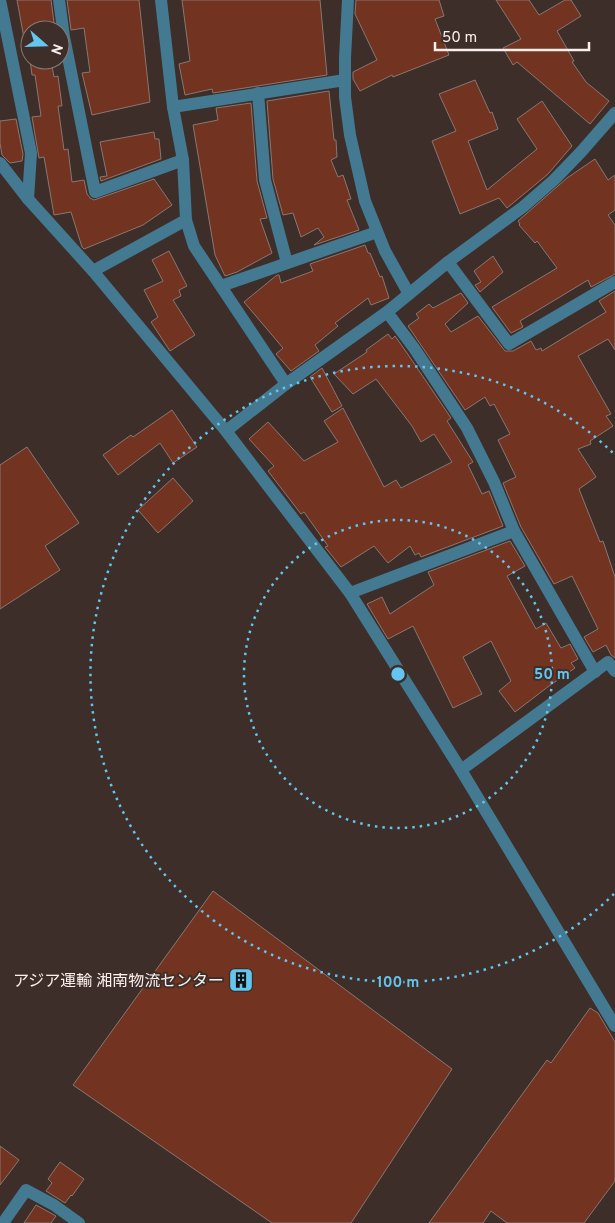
<svg xmlns="http://www.w3.org/2000/svg" width="615" height="1223" font-family="Overpass,'Noto Sans JP',sans-serif">
<rect width="100%" height="100%" fill="#3d2e29"/>
<g fill="#723321" stroke="#897771">
<path d="M17,0H51L55,30H30V60H51L54,77L58,76L62,106H58L64,150L68,149L72,182L84,180L87,194L90,198L94,200L154,179L172,205L143,225L84,249L82,247L71,212L54,215L44,157L39,158L32,117L41,116L35,75H32L27,37L24,38Z"/>
<path d="M67,0H139L150,102L92,115L82,73L90,72L84,28L71,30Z"/>
<path d="M182,0H320L327,75L213,93L212,89L185,95L179,64L190,61Z"/>
<path d="M356,0H439L444,16L435,19L449,55L393,77L392,75L360,91L353,79V72L377,60L355,14Z"/>
<path d="M496,0H529L539,15L565,0H571L581,16L557,31L574,61L572,62L586,82L609,101L590,124L517,62L513,65L503,48L521,39Z"/>
<path d="M475,80L490,113L492,112L498,129L468,141L487,190L537,149L517,119L542,101L572,146L548,174L507,208L499,198L460,214L432,141L456,131L439,94Z"/>
<path d="M329,91L334,140H336L337,157L331,160L338,177L343,175L351,199L347,200L359,230L314,245L324,237L318,228L301,237L293,213L283,215L273,179L267,101Z"/>
<path d="M251,103L257,181L267,218L260,219L272,253L237,272L225,276L215,255L193,125L218,120L216,108Z"/>
<path d="M16,119L23,154L22,161L10,163L2,155L0,143V121Z"/>
<path d="M154,132L155,139H159L161,159L101,181L100,177L107,176L100,142Z"/>
<path d="M595,159L608,180L615,175V210L608,215L615,225V274L591,287L588,280L573,289L520,321L523,327L511,333L492,307L557,268L537,241L535,243L519,225L520,224L518,221L567,178Z"/>
<path d="M365,245L368,253H370L380,277L382,276L389,298L371,305L368,298L335,323L338,326L315,345L319,351L291,371L276,354L283,348L244,302L277,275H279L281,283L313,271L310,264Z"/>
<path d="M169,251L187,286L179,290L181,296L173,300L195,335L170,351L151,322L158,317L144,290L163,281L152,260Z"/>
<path d="M493,256L503,272L480,292L475,285L481,282L474,271Z"/>
<path d="M615,291V350L608,339L578,356L611,414L606,416L613,426L590,441L591,444L578,449L596,477L579,489L600,542L603,541L615,577V658L611,655L606,645L593,652L584,637L598,629L572,576L554,584L521,527L503,483L516,477L498,440L510,434L494,404L490,406L485,397L465,410L408,326L419,318L416,314L429,304L433,308L461,293L468,303L445,324L451,332L478,316L505,351H513L531,341L536,350L541,348L542,351L606,312L599,301Z"/>
<path d="M388,334L392,339L395,336L407,353L451,418L447,421L473,462L468,465L482,494L489,491L503,526L421,557L419,553L415,555L410,546L388,563L374,546L341,567L325,547L328,546L304,512L301,514L268,471L274,466L249,439L268,422L304,461L338,442L324,421L343,408L384,487L396,480L401,488L452,462L434,434L421,442L412,426L376,379L353,394L334,374L367,352L366,350Z"/>
<path d="M322,368L342,406L332,412L310,377Z"/>
<path d="M172,410L197,447L173,463L160,443L118,475L103,455L131,435L133,437Z"/>
<path d="M27,447L79,523L45,546L60,570L0,609V465Z"/>
<path d="M173,478L193,501L158,533L138,510Z"/>
<path d="M510,541L525,566L507,576L536,629L546,623L561,648L570,644L578,659L571,663L575,668L549,686L515,712L499,691L511,681L491,641L463,657L482,694L453,708L413,626L388,639L367,604L382,597L390,614L434,585L428,572Z"/>
<path d="M213,891L452,1069L351,1223H272L73,1085Z"/>
<path d="M590,1008L598,1013L615,1042V1181L584,1223H507L491,1211L483,1223H429L547,1060L551,1063Z"/>
<path d="M0,1146L19,1160L0,1185Z"/>
<path d="M60,1162L84,1179L72,1196L71,1195L65,1203L46,1191L52,1183L48,1179Z"/>
<path d="M36,1205L56,1216L51,1223H24Z"/>
</g>
<g fill="none" stroke-linecap="round" stroke-linejoin="round">
<g stroke="#437a92" stroke-width="12">
<path d="M0,0L31,153L28,199"/>
<path d="M59,0L64,37L95,192L183,160"/>
<path d="M161,0L173,107L183,160L186,220L194,246L286,384"/>
<path d="M348,0L345,58V97L350,135L365,201L385,251L409,294"/>
<path d="M258,93L265,180L287,263"/>
<path d="M173,107L345,80"/>
<path d="M0,163L28,199L93,271L226,431L350,593L461,770L615,1026"/>
<path d="M448,262L509,344L615,282"/>
<path d="M93,271L186,220"/>
<path d="M221,286L377,232"/>
<path d="M387,312L414,348L467,428L494,482L514,531L595,672"/>
<path d="M226,431L286,384L387,312L448,262L523,207L554,180L581,152L615,113"/>
<path d="M350,593L514,531"/>
<path d="M461,770L608,662L615,671"/>
<path d="M3,1223L26,1190L54,1205L79,1223"/>
</g>
</g>
<g fill="none" stroke="#64c5ee" stroke-width="2.5" stroke-dasharray="2.5 5">
<circle cx="398" cy="674" r="154"/>
<path d="M614 894A308 308 0 1 1 614 454"/>
</g>
<defs>
<symbol id="building-square" viewBox="-11 -11 22 22"><rect x="-9" y="-9" width="18" height="18" rx="4" fill="#64c5ee" stroke="#3d2e29"/><path d="M-4-6H4V6H1V3H-1V6H-4ZM-2.5-4.3h1.7v1.8h-1.7ZM.8-4.3h1.7v1.8H.8ZM-2.5-1h1.7V.8h-1.7ZM.8-1h1.7V.8H.8Z" fill="#111"/></symbol>
</defs>
<g fill-rule="evenodd">
<use href="#building-square" x="227" y="966" width="28" height="28"/>
</g>
<g text-anchor="middle" stroke-width="4" stroke-linejoin="round" paint-order="stroke">
<g font-size="16" fill="#faefec" stroke="#3d2e29" text-anchor="end">
<text x="224" y="986">アジア運輸 湘南物流センター</text>
</g>
</g>
<circle cx="398" cy="674" r="8" fill="#64c5ee" stroke="#3d2e29" stroke-width="2.5"/>
<g font-size="15" text-anchor="middle" font-weight="bold" fill="#64c5ee" stroke="#3d2e29" stroke-width="4" stroke-linejoin="round" paint-order="stroke">
<text x="552" y="679">50 m</text>
<text x="398" y="987">100 m</text>
</g>
<g transform="translate(45 45) rotate(110)"><circle r="24" fill="#3d2e29" stroke="#897b77"/>
<path d="M0-4L9 19L0 12L-9 19Z" fill="#64c5ee"/>
<text y="-8" font-size="14" font-weight="bold" text-anchor="middle" fill="#faefec">N</text>
</g>
<path d="M435 42v8h154v-8" fill="none" stroke="#faefec" stroke-width="2.5"/>
<text x="442" y="42" font-size="15" fill="#faefec" stroke="#3d2e29" stroke-width="4" paint-order="stroke">50 m</text>
</svg>
